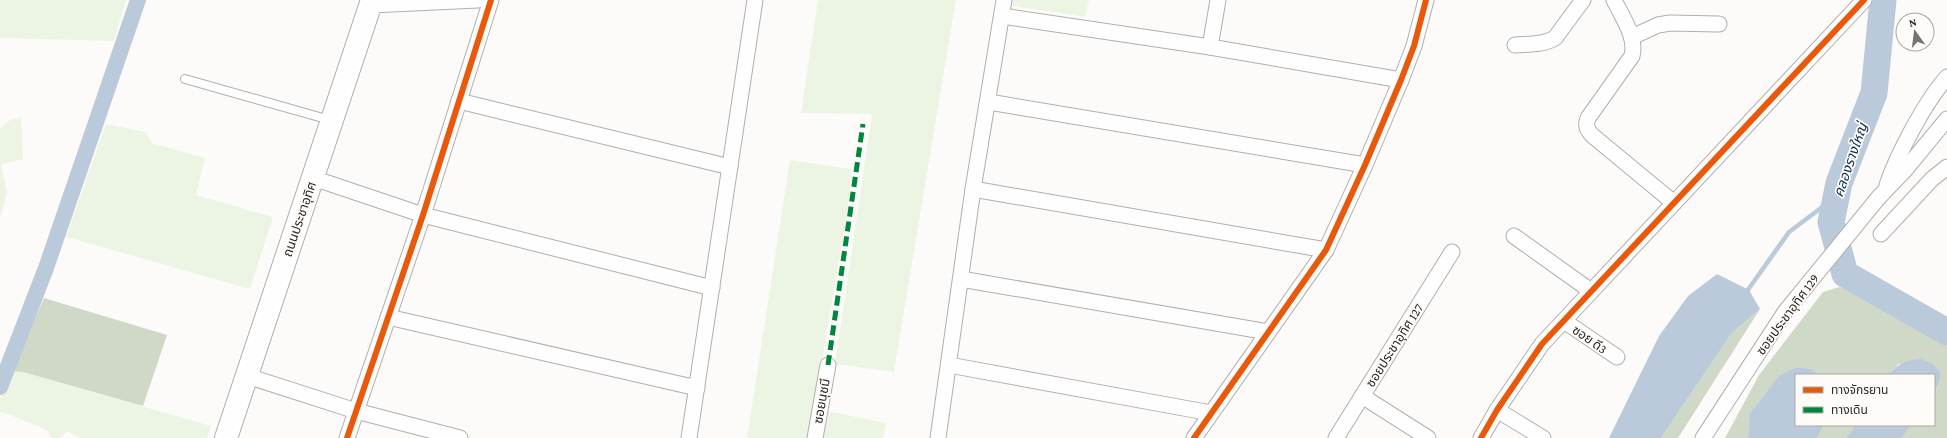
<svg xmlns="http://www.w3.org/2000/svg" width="1947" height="438" font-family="'Crimson Pro','Noto Sans Thai',serif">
<rect width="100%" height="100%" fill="#fdfbf9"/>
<g fill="#ecf5e4">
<path d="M0,0H126L114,41L0,38Z"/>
<path d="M818,0H956L894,372L835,364L872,114L801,113Z"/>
<path d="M1008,0H1089L1085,17L1007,5Z"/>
<path d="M21,117L23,159L1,164L7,192L0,219V129L8,121Z"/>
<path d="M106,124L145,132L152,143L205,158L196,195L273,217L250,289L66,237Z"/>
<path d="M790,160L851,169L849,201L809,438H747Z"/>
<path d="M12,371L23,372L211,426L207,438H80L67,431L60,438H52L47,430L0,411V398Z"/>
<path d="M827,411L886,423L883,438H822Z"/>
</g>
<g fill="#d0d8c8">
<path d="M1839,287L1855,290L1947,344V438H1902L1911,425H1934V392L1939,384L1941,373L1899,364L1888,375H1820L1812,369L1797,367L1749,415L1748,438H1725L1759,375L1823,292Z"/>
<path d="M44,298L167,335L143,406L23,372L12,371Z"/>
<path d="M1760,309L1678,438H1661L1732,333Z"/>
<path d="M1824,425H1855L1846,438H1817Z"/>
</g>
<g fill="#bbcadb">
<path d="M1717,274L1749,290L1760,309L1732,333L1661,438H1609L1659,336L1688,296Z"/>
<path d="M1921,359L1933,364L1941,373L1939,384L1934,392V375H1888C1900,363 1905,360 1921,359Z"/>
<path d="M1797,367L1812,369L1820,375H1796V425H1824L1817,438H1748L1749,415L1779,376Z"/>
<path d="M1855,425H1911L1902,438H1846Z"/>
</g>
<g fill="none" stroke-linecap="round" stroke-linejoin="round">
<path stroke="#bbcadb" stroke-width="4.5" d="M1745,294L1789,232L1837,196"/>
<path stroke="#bbcadb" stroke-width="16" d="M0,387L46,268L138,0"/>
<path stroke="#bbcadb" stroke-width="27" d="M1883,0L1874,93L1839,183L1831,222L1845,274L1947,332"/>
<defs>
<path id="lane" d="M185,79L330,120"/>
<g id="street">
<path d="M1614,0C1622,17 1637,37 1632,56L1588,118C1585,126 1587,130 1593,136L1674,203"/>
<path d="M371,5L478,0"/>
<path d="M1002,16L1210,47L1401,80"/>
<path d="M1632,37L1658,25L1670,23L1719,24"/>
<path d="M1515,45C1530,44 1543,45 1555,38L1583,0"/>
<path d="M1210,47L1218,0"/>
<path d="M459,101L730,167"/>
<path d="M989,102L1365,165"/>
<path d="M313,178L423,215L712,288"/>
<path d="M1887,185C1898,153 1925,102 1947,77"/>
<path d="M973,189L1326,250"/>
<path d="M1881,234L1932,179L1947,167"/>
<path d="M1514,236L1591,291"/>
<path d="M961,279L1268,332"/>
<path d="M388,317L697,388"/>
<path d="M1564,321L1617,357"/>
<path d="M949,365L1211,413"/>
<path d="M247,376L356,411L460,438"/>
<path d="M1362,396L1428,438"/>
<path d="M1497,410L1543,438"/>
<path d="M347,438L423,215L491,0"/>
<path d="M689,438L755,0"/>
<path d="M815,438L828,365"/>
<path d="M938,438L973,189L1004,0"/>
<path d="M1194,438L1326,250L1365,165L1401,80L1414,46L1426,0"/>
<path d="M1336,438L1452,252"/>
<path d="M1481,438L1497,410L1542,344L1864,0"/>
<path d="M1703,438L1785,312L1879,197L1905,170L1947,119"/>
</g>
<path id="secondary" d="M226,438L372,0"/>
</defs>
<use href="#lane" stroke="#b1afad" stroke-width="10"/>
<use href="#street" stroke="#b1afad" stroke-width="17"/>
<use href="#secondary" stroke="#b1afad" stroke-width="24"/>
<use href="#lane" stroke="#fffefe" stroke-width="8"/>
<use href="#street" stroke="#fffefe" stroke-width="15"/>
<use href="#secondary" stroke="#fffefe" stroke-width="22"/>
<path stroke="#00873e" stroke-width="5" stroke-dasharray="10 5" stroke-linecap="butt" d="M828,365L863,124"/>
<defs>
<g id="cycleway">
<path d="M347,438L423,215L491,0"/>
<path d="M1194,438L1326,250L1365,165L1401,80L1414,46L1426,0"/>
<path d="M1481,438L1497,410L1542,344L1864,0"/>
</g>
</defs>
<use href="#cycleway" stroke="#fefbf8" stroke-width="8"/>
<use href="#cycleway" stroke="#e8590c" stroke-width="6"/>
</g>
<g text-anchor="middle" stroke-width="3.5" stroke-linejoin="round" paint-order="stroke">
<g font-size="13" fill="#2c2927" stroke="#fefbf8">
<text transform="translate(299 219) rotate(-71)" y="5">ถนนประชาอุทิศ</text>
<text transform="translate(1787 314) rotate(-54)" y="5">ซอยประชาอุทิศ 129</text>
<text transform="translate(1590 339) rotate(35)" y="5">ซอย ดี3</text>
<text transform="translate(1394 345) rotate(-58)" y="5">ซอยประชาอุทิศ 127</text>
<text transform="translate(821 401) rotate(-80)" y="5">ซอยนุชมี</text>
</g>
<g font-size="14" font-style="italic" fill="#0a2f51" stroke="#fefbf8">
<text transform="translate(1850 160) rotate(-71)" y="5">คลองรางใหญ่</text>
</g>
</g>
<rect x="1795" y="374" width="140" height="52" fill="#fefbf8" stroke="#aaa7a4"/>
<rect x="1803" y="387" width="20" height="6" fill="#e8590c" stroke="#aaa7a4"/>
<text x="1831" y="394" font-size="12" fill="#2c2927">ทางจักรยาน</text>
<rect x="1803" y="407" width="20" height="6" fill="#00873e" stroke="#aaa7a4"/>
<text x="1831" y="414" font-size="12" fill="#2c2927">ทางเดิน</text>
<g transform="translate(1915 32) rotate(346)"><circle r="19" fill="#fefbf8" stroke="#aaa7a4"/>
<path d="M0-3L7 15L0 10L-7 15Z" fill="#757270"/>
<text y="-6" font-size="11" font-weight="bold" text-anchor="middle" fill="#2c2927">N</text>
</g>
</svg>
